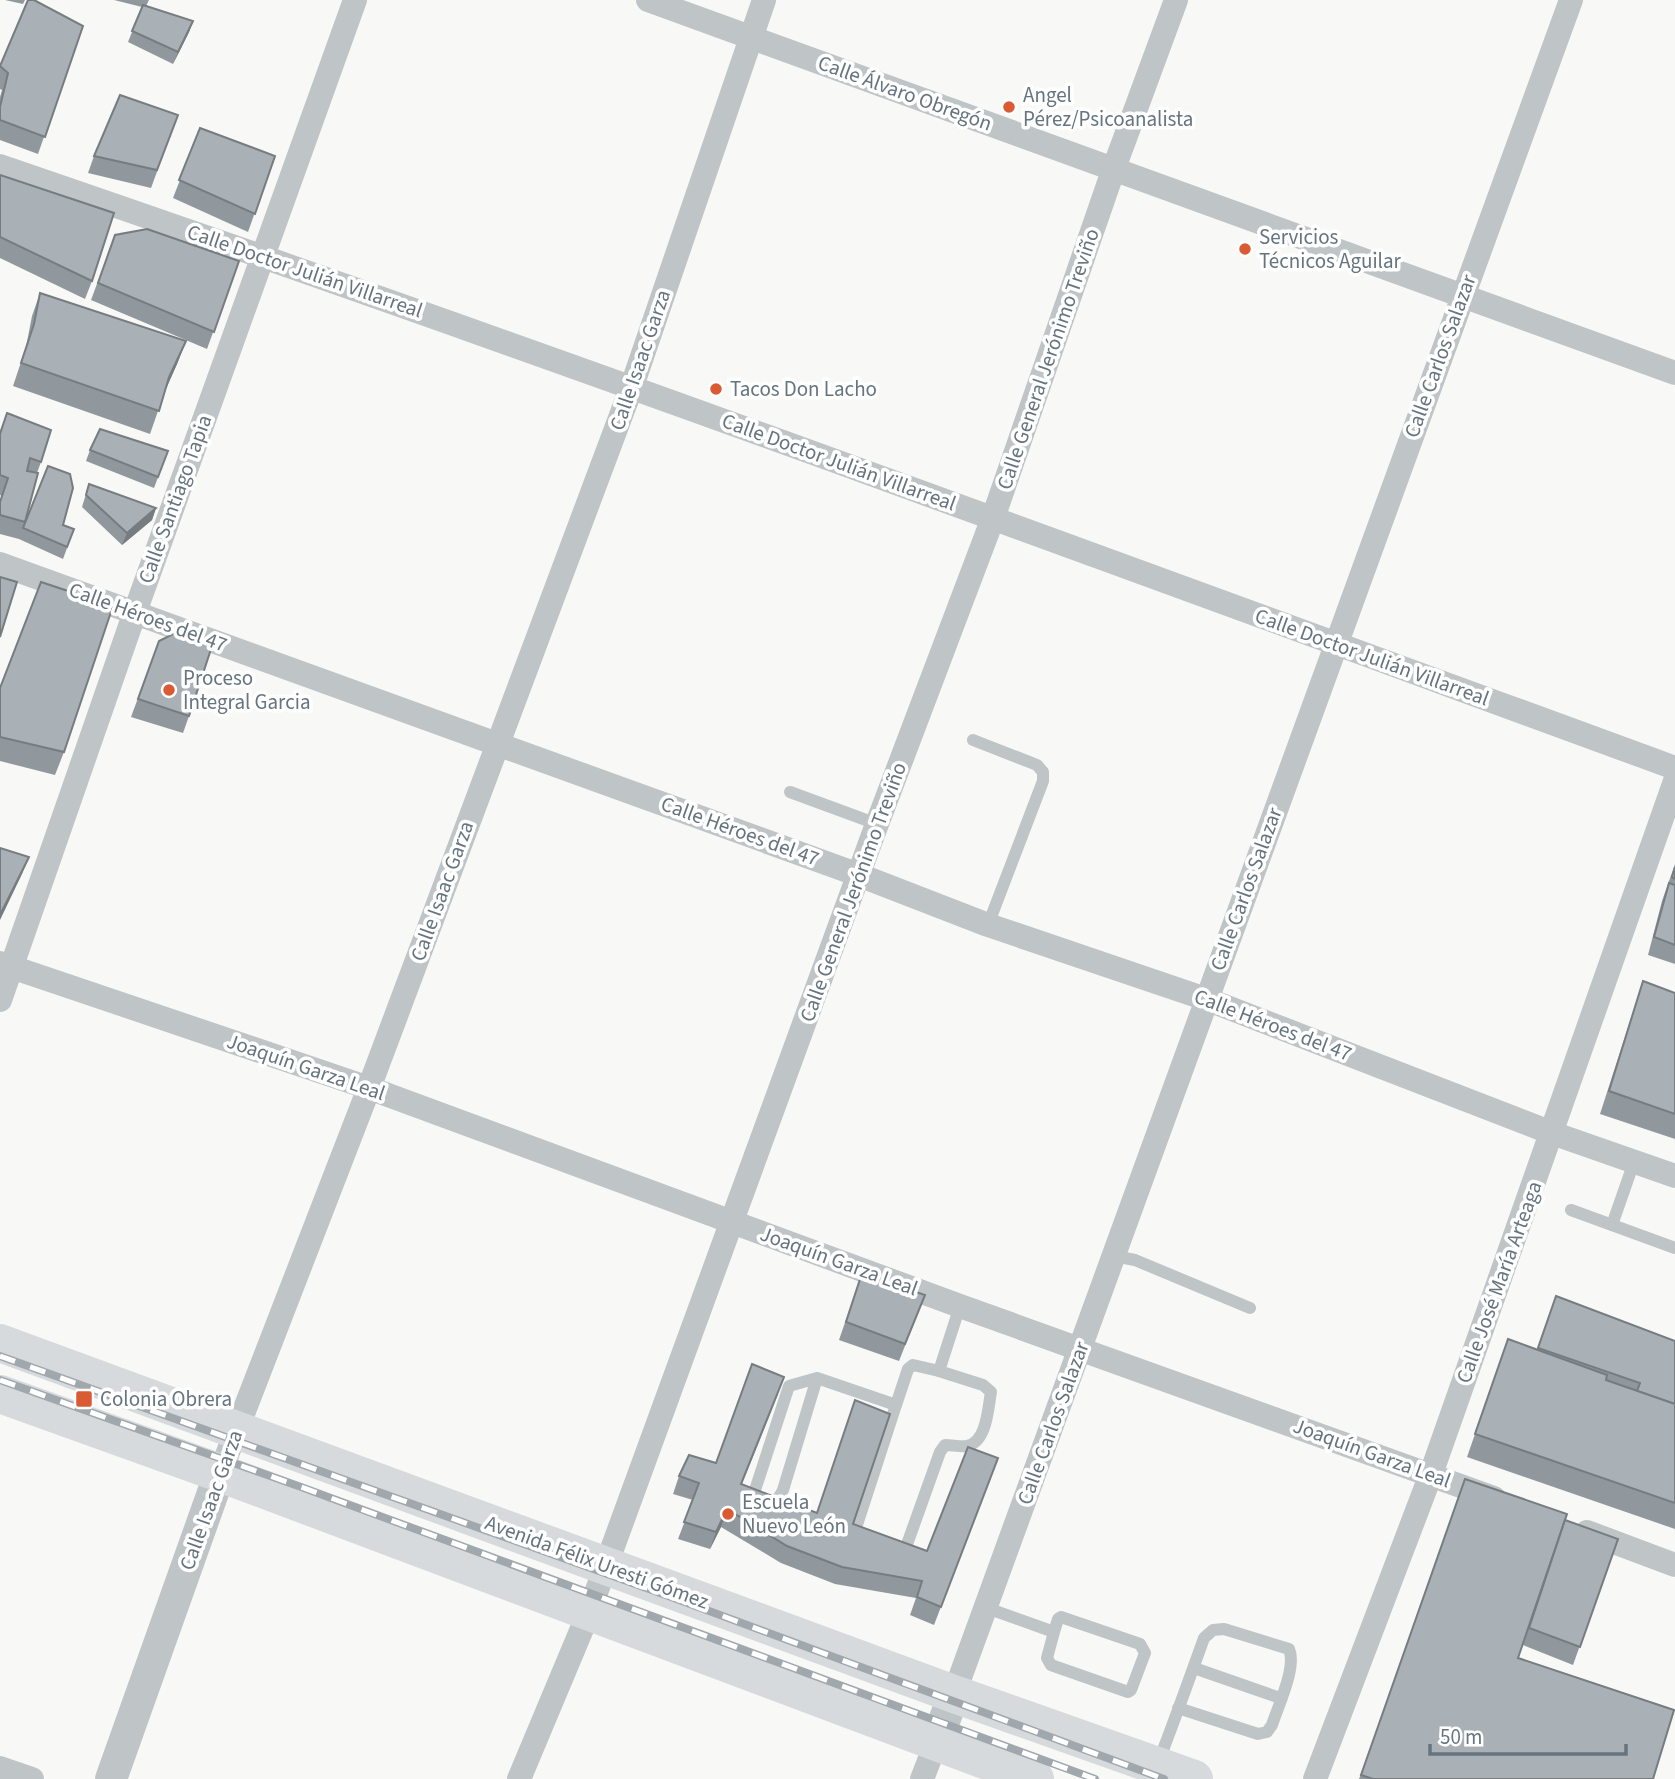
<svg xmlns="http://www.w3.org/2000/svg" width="1675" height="1779" font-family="'Source Sans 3',sans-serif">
<rect width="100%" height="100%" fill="#f8f8f6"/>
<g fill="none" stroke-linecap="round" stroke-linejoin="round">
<g stroke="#bfc4c7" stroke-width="12">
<path d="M973,740L1037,765L1043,772V781L988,925"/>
<path d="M790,792L877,824"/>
<path d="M1571,1210L1675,1248"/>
<path d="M1612,1225L1634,1162"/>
<path d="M1114,1256L1135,1260L1250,1308"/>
<path d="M817,1378L783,1490C777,1503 770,1506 757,1498L755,1490L789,1386L817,1378L896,1405L908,1369L913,1365L939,1371"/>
<path d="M854,1540L855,1531L896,1405"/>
<path d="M899,1556L905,1550L940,1452L945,1445C952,1445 961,1447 967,1446C987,1442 988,1408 991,1392L983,1385L939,1371L960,1306"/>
<path d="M987,1608L1054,1632L1058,1619L1061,1617L1140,1644L1145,1653L1131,1690L1128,1692L1051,1665L1047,1658L1054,1632"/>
<path d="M1194,1668L1280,1698"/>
<path d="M1158,1763C1174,1722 1189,1680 1204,1638L1213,1630L1224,1629L1289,1649C1297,1667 1278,1706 1272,1725L1267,1732L1258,1734L1178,1708"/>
</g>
<g stroke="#bfc4c7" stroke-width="24">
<path d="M648,0L1675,373"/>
<path d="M0,166C562,358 1118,564 1675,768"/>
<path d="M0,564L859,875L988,925L1206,999L1552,1133L1675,1176"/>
<path d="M0,963L369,1088L960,1306L1494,1498"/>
<path d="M0,1000L135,612L355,0"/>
<path d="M220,1473L369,1088L632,386L764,0"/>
<path d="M1587,1532L1675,1565"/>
<path d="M954,1694L1571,0"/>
<path d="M0,1768L32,1779"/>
<path d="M519,1779L589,1612L877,824L993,518L1114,168L1176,0"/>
<path d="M922,1779L936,1743"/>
<path d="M1315,1779L1431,1474L1675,781"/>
</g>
<g stroke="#bfc4c7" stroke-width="32">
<path d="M936,1743L954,1694"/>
<path d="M111,1779L220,1473"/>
</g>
<g stroke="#d6dadd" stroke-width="38">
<path d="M0,1343L954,1694L1194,1779"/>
<path d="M0,1394L220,1473L1035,1779"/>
</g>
<defs>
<g id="rail">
<path d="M0,1356L663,1594L1164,1779"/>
<path d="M0,1380L301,1487L1095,1779"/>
</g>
</defs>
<use href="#rail" stroke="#a1a8ad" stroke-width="8"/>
<use href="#rail" stroke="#fff" stroke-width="5" stroke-dasharray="16" stroke-linecap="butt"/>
</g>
<g fill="#91989d">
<path d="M5,0H25L23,4Z"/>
<path d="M114,0H149L146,6L193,21L189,32L173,64L128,42L142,7Z"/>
<path d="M83,26L38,154L0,140V97L2,90L0,89V66Z"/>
<path d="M178,115L151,188L88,173L94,156Z"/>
<path d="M200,128L275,156L248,232L173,198Z"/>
<path d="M0,175L92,281L85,299L0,258Z"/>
<path d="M115,235L239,261L207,349L91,300Z"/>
<path d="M40,293L186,341L177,364L165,391L150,434L13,386L26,347L32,316Z"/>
<path d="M7,413L41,462L37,473L25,522L63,525L74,529L63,559L19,539L0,534V501L2,496L0,495V431Z"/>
<path d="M90,450L168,451L154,488L86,461Z"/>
<path d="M89,484L156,508L152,520L122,545L82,507Z"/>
<path d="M159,641L189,716L183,733L131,717Z"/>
<path d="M0,688L64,752L55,775L0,761Z"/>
<path d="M1675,864V964L1648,955L1662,901Z"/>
<path d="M1643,981L1675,993V1139L1600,1114Z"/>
<path d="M862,1273L925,1295L899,1361L839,1340Z"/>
<path d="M1556,1296L1675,1341V1529L1467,1457L1508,1339L1537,1350Z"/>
<path d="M778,1394L742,1484L816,1513L853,1524L927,1551L998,1458L934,1625L910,1615L916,1598L835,1584L781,1563L721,1527L710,1549L678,1539L693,1500L673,1494L679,1476L716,1463Z"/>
<path d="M1465,1479L1565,1520L1618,1539L1573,1665L1523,1645L1518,1658L1653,1779H1359Z"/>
</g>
<g fill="#767c7f">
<path d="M193,21L189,32L173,64L178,52Z"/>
<path d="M186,341L177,364L161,400L169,377Z"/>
<path d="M156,508L152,520L122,545L127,533Z"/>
<path d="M29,857L22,874L0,920V915Z"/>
<path d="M727,1509L721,1527L710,1549L716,1532Z"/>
</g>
<g fill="#a9b1b6" stroke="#767c7f" stroke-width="2">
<path d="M28,0H34L83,26L45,137L0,120V107L8,73L0,66Z"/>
<path d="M143,5L193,21L178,52L132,31Z"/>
<path d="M120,95L178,115L157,170L94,156Z"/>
<path d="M200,128L275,156L255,214L179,180Z"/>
<path d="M0,175L114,213L92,281L0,237Z"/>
<path d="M147,229L239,261L214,332L98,283L115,235Z"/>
<path d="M40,293L186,341L169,377L159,411L21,363L34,324Z"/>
<path d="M7,413L51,430L41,462L30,458L27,471L38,473L25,522L0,515V502L8,478L0,475V434Z"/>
<path d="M100,429L168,451L158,477L90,450Z"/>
<path d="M48,466L70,474L73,488L63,525L74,529L67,547L23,528Z"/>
<path d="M89,484L156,508L127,533L86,495Z"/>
<path d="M0,577L17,582L0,637Z"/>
<path d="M41,582L113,606L64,752L0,737V688Z"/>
<path d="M175,633L212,646L189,716L138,699L159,641Z"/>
<path d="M0,848L29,857L0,915Z"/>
<path d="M1675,867V879L1672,877Z"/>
<path d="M1669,883L1675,885V945L1654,937Z"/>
<path d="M1643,981L1675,993V1114L1609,1091Z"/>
<path d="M862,1273L925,1295L905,1344L846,1322Z"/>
<path d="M1556,1296L1675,1341V1404L1637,1391L1640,1383L1538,1348Z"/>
<path d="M1508,1339L1607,1375L1606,1380L1675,1404V1503L1475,1434Z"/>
<path d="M752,1364L784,1377L741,1484L817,1513L855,1400L890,1414L853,1524L927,1551L968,1447L998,1458L941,1607L917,1597L922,1581L842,1567L787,1546L727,1509L716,1532L684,1522L699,1483L679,1476L689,1455L716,1463Z"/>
<path d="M1465,1479L1567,1514L1518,1658L1674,1710L1653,1779H1373L1361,1775Z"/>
<path d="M1565,1520L1618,1539L1580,1647L1529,1628Z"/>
</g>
<g fill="#da5a34" stroke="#fff" stroke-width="2.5">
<circle cx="1009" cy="107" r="7"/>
<circle cx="1245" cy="249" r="7"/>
<circle cx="716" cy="389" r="7"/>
<circle cx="169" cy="690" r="7"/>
<rect x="75" y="1390" width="18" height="18" rx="3.5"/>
<circle cx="728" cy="1514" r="7"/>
</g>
<g text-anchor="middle" stroke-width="7" stroke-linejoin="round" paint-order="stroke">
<g font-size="21" fill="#65747f" stroke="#fff">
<text transform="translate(905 93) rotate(20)" y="7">Calle Álvaro Obregón</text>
<text transform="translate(305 271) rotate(19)" y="7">Calle Doctor Julián Villarreal</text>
<text transform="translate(1440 356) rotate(-70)" y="7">Calle Carlos Salazar</text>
<text transform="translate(1048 359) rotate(-71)" y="7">Calle General Jerónimo Treviño</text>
<text transform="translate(640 360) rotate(-71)" y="7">Calle Isaac Garza</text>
<text transform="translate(839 462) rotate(20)" y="7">Calle Doctor Julián Villarreal</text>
<text transform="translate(175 499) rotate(-70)" y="7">Calle Santiago Tapia</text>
<text transform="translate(148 617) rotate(20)" y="7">Calle Héroes del 47</text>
<text transform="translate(1372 657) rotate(20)" y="7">Calle Doctor Julián Villarreal</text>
<text transform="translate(740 831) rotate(20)" y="7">Calle Héroes del 47</text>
<text transform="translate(1246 889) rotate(-70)" y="7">Calle Carlos Salazar</text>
<text transform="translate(442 891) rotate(-70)" y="7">Calle Isaac Garza</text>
<text transform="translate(853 892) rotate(-70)" y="7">Calle General Jerónimo Treviño</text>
<text transform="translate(1273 1025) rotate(21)" y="7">Calle Héroes del 47</text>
<text transform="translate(306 1067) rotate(19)" y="7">Joaquín Garza Leal</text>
<text transform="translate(839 1261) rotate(20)" y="7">Joaquín Garza Leal</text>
<text transform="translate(1499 1282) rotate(-70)" y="7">Calle José María Arteaga</text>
<text transform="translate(1053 1423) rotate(-70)" y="7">Calle Carlos Salazar</text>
<text transform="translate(1372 1453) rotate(20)" y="7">Joaquín Garza Leal</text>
<text transform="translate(211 1500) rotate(-70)" y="7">Calle Isaac Garza</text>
<text transform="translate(597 1562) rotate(20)" y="7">Avenida Félix Uresti Gómez</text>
</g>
<g font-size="21" fill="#65747f" stroke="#fff" text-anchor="start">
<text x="1023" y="102">Angel<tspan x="1023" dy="24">Pérez/Psicoanalista</tspan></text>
<text x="1259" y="244">Servicios<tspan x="1259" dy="24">Técnicos Aguilar</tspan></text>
<text x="730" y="396">Tacos Don Lacho</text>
<text x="183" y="685">Proceso<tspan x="183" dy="24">Integral Garcia</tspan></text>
<text x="100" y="1406">Colonia Obrera</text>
<text x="742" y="1509">Escuela<tspan x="742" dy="24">Nuevo León</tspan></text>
</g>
</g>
<path d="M1430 1744v10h196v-10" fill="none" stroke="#65747f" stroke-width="3.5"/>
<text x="1440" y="1744" font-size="21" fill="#65747f" stroke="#ffffff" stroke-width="5" paint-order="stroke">50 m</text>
</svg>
